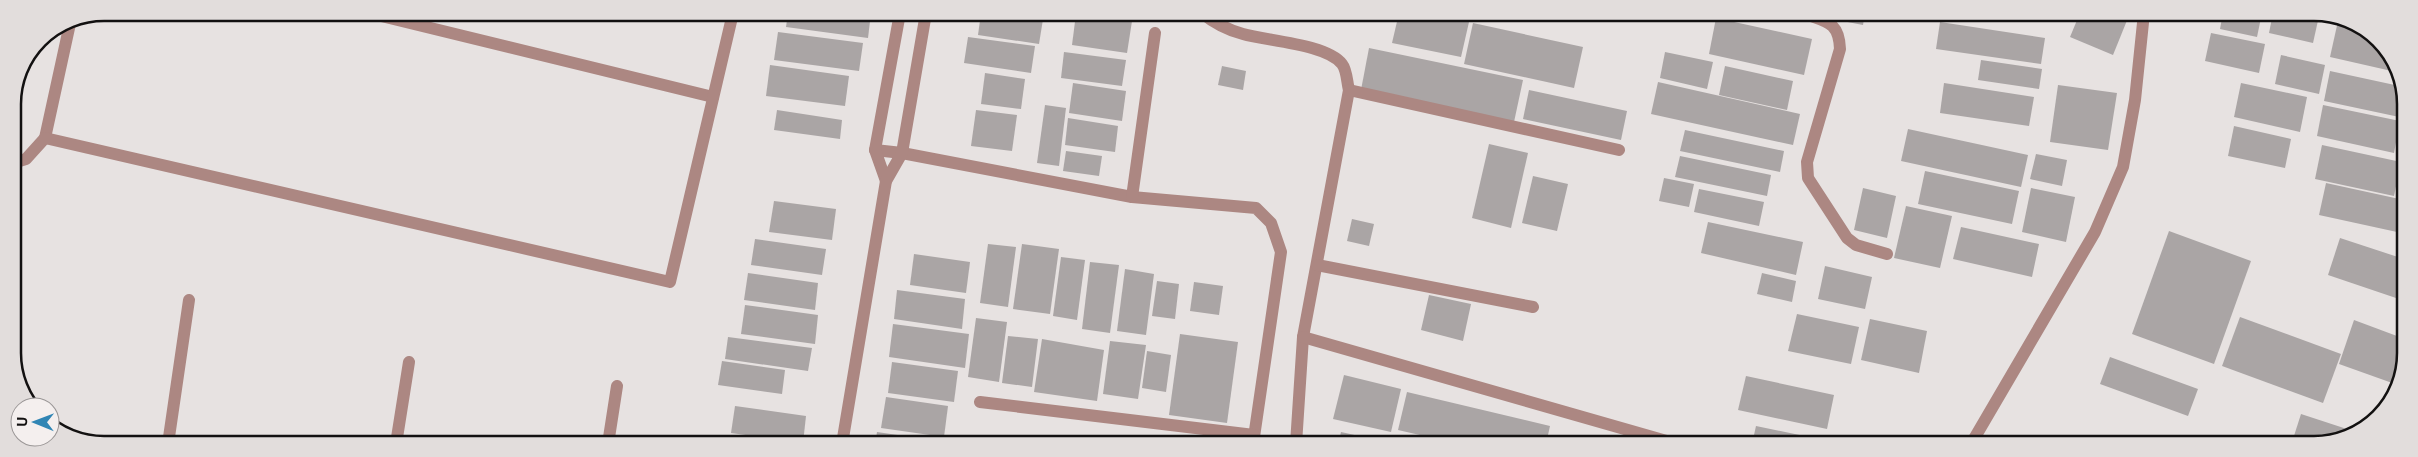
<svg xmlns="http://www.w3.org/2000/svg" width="2418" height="457" font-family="'Public Sans',sans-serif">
<rect width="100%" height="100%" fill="#e7e2e1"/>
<g fill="#aaa5a5">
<path d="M788,13H871L868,38L786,27Z"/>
<path d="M981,13H1044L1039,44L978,35Z"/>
<path d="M1225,13H1246L1245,18Z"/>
<path d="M1253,13H1291L1289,21Z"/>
<path d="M1399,13H1427L1469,22L1461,57L1392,43Z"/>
<path d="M1811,13H1865L1863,25L1811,15Z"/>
<path d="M2080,13H2130L2113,55L2070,37Z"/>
<path d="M2223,13H2262L2257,37L2220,29Z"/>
<path d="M2273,13H2305L2319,16L2313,43L2269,33Z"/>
<path d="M1076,14L1132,21L1127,53L1072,45Z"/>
<path d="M1716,18L1812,39L1804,75L1709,54Z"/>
<path d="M2338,21L2378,39L2396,72L2330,57Z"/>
<path d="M1940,22L2045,38L2041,64L1936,49Z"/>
<path d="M1473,23L1583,47L1574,88L1464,64Z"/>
<path d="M778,32L863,43L859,71L774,60Z"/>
<path d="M2211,33L2265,44L2259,73L2205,61Z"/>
<path d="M968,37L1035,46L1031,73L964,63Z"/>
<path d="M1369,48L1523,80L1514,122L1361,90Z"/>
<path d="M1064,52L1126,60L1122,86L1061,78Z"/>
<path d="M1665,52L1713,62L1707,89L1660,78Z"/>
<path d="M2281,55L2325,65L2319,94L2275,84Z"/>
<path d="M1981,60L2042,69L2039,89L1978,80Z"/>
<path d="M770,65L849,76L845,106L766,96Z"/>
<path d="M1222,66L1246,71L1243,90L1218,85Z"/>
<path d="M1725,66L1793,81L1787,110L1719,95Z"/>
<path d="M2330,71L2404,87V118L2324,101Z"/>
<path d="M985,73L1025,79L1021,109L981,104Z"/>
<path d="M1658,82L1800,114L1793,145L1651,114Z"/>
<path d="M1073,83L1126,91L1122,121L1069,113Z"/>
<path d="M1944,83L2034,97L2029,126L1940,113Z"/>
<path d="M2241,83L2307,97L2300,132L2234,117Z"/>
<path d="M2058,85L2117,93L2108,150L2050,142Z"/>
<path d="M1529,90L1627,111L1621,140L1523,119Z"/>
<path d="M1045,105L1066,108L1059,166L1037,163Z"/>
<path d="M2323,105L2400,121L2394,153L2317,136Z"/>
<path d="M777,110L842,120L840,139L774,130Z"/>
<path d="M976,110L1017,115L1012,151L971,146Z"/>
<path d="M1068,118L1118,126L1115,152L1065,145Z"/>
<path d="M2234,126L2291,139L2285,168L2228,156Z"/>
<path d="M1908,129L2028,155L2021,187L1901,161Z"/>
<path d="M1685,130L1784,151L1780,172L1680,151Z"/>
<path d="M1489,144L1528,153L1511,228L1472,218Z"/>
<path d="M2322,145L2401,162L2394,196L2315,179Z"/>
<path d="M1066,151L1102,156L1099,176L1063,171Z"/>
<path d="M2036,154L2067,160L2062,186L2030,179Z"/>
<path d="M1680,156L1771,175L1767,196L1675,177Z"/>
<path d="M1925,171L2019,191L2012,224L1918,204Z"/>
<path d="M1533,176L1568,184L1557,231L1522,223Z"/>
<path d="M1664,178L1694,184L1689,207L1659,201Z"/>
<path d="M2326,183L2404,200L2397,232L2319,215Z"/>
<path d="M1863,188L1896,196L1887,238L1854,230Z"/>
<path d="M2031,188L2075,197L2066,242L2022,232Z"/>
<path d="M1699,189L1764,202L1759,226L1694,212Z"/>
<path d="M774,201L836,209L832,240L769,232Z"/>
<path d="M1906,206L1952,216L1940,268L1894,258Z"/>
<path d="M1352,219L1374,224L1369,246L1347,241Z"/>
<path d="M1708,222L1803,242L1796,275L1701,253Z"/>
<path d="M1961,227L2039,244L2032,277L1953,259Z"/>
<path d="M2169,231L2251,261L2214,364L2132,334Z"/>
<path d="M2340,238L2404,259V273L2396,298L2328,275Z"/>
<path d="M755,239L826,249L822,275L751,265Z"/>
<path d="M988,244L1016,247L1008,307L980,303Z"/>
<path d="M1022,244L1059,249L1050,314L1013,309Z"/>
<path d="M914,254L970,262L966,293L910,285Z"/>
<path d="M1061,257L1085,260L1077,320L1053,316Z"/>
<path d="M1090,262L1119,265L1110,333L1082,329Z"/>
<path d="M1825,266L1872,277L1865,309L1818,299Z"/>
<path d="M1125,269L1154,274L1146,335L1117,331Z"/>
<path d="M748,273L818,283L815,310L744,300Z"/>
<path d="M1762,273L1796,281L1792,302L1757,294Z"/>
<path d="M1157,281L1179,284L1175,319L1152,316Z"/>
<path d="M1194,282L1223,286L1219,315L1190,311Z"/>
<path d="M897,290L965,299L962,329L894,319Z"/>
<path d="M1429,295L1471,304L1463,341L1421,330Z"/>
<path d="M745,305L818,315L815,344L741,334Z"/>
<path d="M1797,314L1859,327L1851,364L1788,351Z"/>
<path d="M2240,317L2341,354L2323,403L2222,366Z"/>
<path d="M976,318L1007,322L999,382L968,377Z"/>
<path d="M1870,319L1927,331L1919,373L1861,360Z"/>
<path d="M2354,320L2405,339V365L2395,384L2339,364Z"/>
<path d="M893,324L969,334L965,368L889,357Z"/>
<path d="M1180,334L1238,342L1227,423L1169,415Z"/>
<path d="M1008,336L1038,339L1032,387L1002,383Z"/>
<path d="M728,337L812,348L808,371L725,359Z"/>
<path d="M1042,339L1104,350L1097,401L1034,392Z"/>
<path d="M1110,341L1146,345L1138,399L1103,394Z"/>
<path d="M1147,351L1171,355L1166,392L1142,388Z"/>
<path d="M2110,357L2198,389L2188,416L2100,384Z"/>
<path d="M722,361L785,370L782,394L718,385Z"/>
<path d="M892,362L958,371L954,402L888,393Z"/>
<path d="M1344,375L1401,389L1391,432L1333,419Z"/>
<path d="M1746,376L1834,395L1827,429L1738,410Z"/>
<path d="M1407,392L1550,426L1546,444H1459L1398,430Z"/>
<path d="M886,397L948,406L944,437L881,428Z"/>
<path d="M735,406L806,416L803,443L731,433Z"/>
<path d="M2301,414L2353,431L2320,444H2310L2293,439Z"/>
<path d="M1756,426L1838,443V444H1752Z"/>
<path d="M877,432L939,441V444H875Z"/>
<path d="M1341,432L1391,443V444H1338Z"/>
<path d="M956,435L991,440V444H955Z"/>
<path d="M1855,437L1885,443V444H1853Z"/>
<path d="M996,439L1024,443L1023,444H995Z"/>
</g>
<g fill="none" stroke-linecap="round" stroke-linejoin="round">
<g stroke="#ac8782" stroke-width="12">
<path d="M369,13L713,97"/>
<path d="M1202,13C1213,22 1228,30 1243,34C1267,41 1327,44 1342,64C1347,70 1347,83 1349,90L1303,337L1296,444"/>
<path d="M1634,13L1654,15L1658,13"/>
<path d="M1803,13C1826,22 1839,21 1840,49L1807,162L1808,178L1847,238L1856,245L1887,254"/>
<path d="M1349,90L1619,150"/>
<path d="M45,138L71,19"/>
<path d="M875,150L902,153L1132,197L1256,208L1271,223L1281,252L1253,444"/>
<path d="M13,163L26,159L45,138L670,282L733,13"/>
<path d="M886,181L875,150L900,13"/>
<path d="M1132,197L1155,33"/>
<path d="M1317,265L1533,307"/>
<path d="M1303,337L1677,444"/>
<path d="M980,402L1254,435"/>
<path d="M168,444L189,300"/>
<path d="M396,444L409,362"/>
<path d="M608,444L617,386"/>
<path d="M842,444L886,181L902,153L926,13"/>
<path d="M1971,444L2095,232L2123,167L2135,100L2144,13"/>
</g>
</g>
<path d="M0 0H2418V457H0ZM104 21H2314A83 83 0 0 1 2397 104V353A83 83 0 0 1 2314 436H104A83 83 0 0 1 21 353V104A83 83 0 0 1 104 21Z" fill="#e2dddc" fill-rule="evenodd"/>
<path fill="none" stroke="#131111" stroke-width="2.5" d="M104 21H2314A83 83 0 0 1 2397 104V353A83 83 0 0 1 2314 436H104A83 83 0 0 1 21 353V104A83 83 0 0 1 104 21Z"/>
<g transform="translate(35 422) rotate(271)"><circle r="24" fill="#f4efee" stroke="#9a9696"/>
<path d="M0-4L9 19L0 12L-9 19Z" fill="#3085b4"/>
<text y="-8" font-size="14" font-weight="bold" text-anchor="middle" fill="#131111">U</text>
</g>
</svg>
